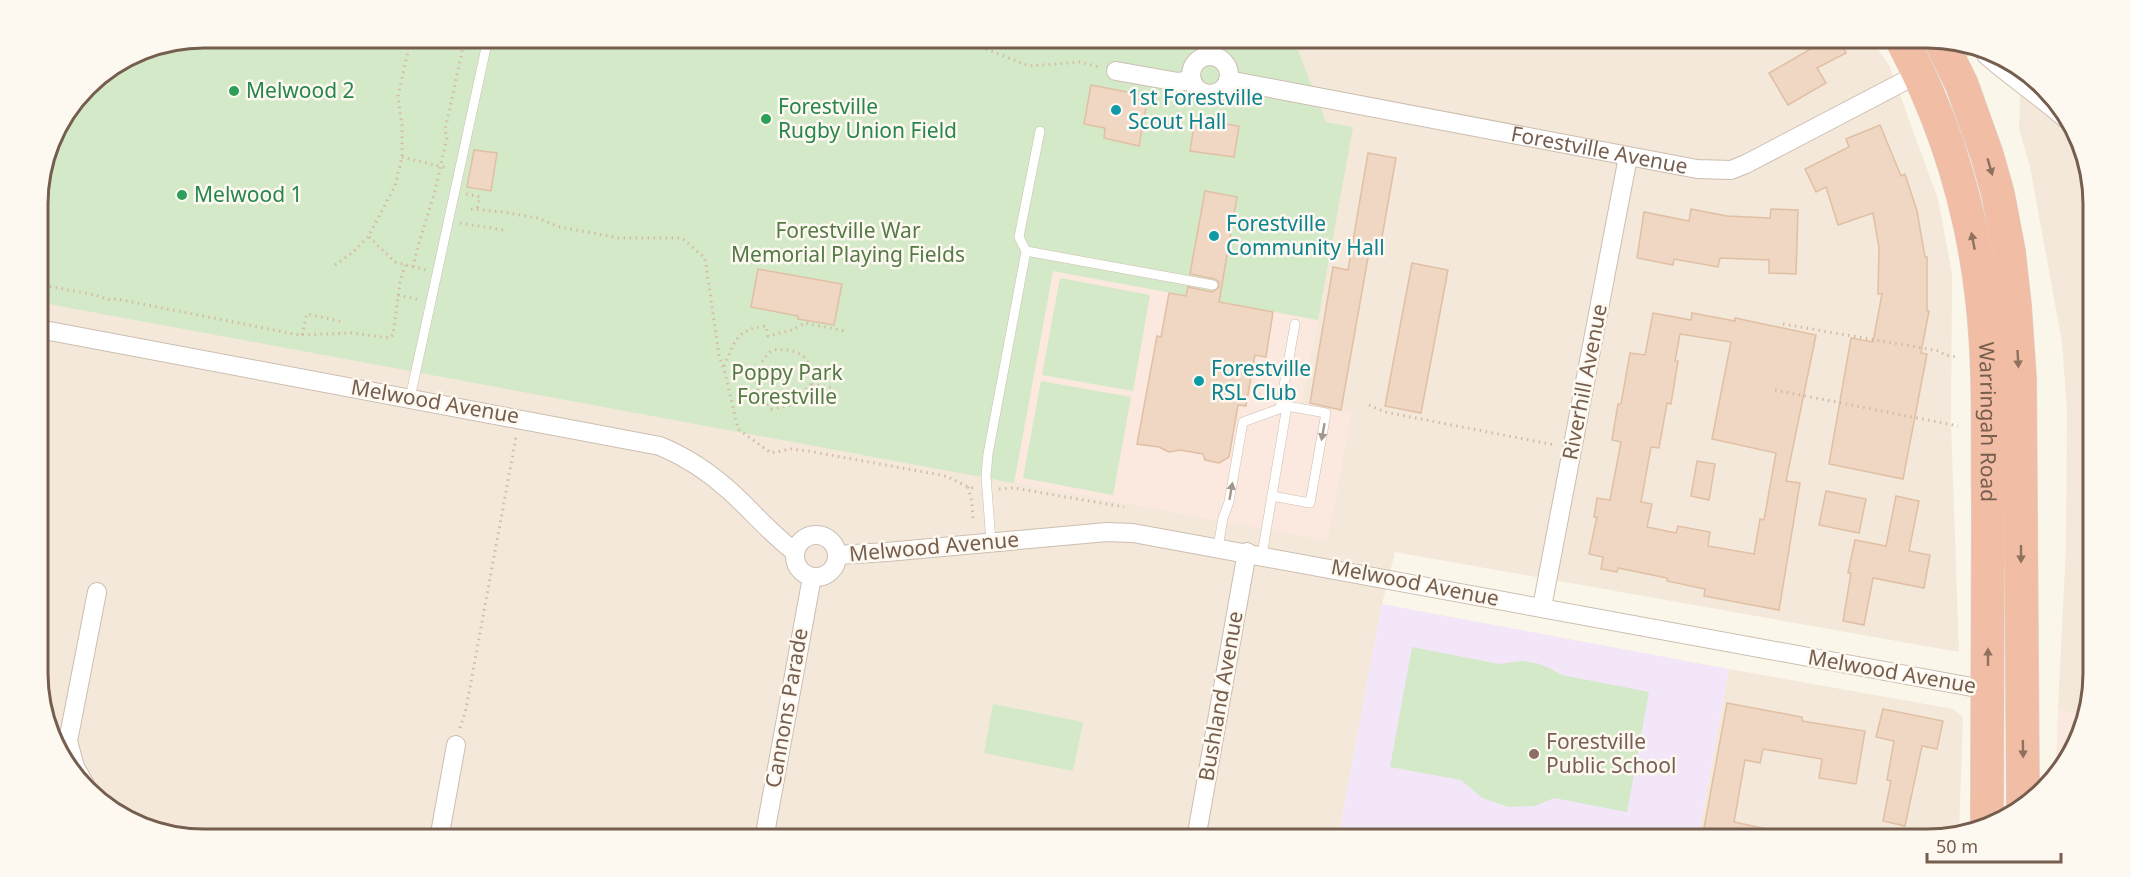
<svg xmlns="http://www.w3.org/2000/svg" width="2131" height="877" font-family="'Noto Sans',sans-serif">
<rect width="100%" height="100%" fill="#fbf6ea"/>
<g fill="#f3e8d9">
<path d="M204,38H1870L1889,65L1938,199L1952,274L1951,423L1959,652L1395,552L1382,604L1338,839H204L150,831L79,782L41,705L38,193L55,131L94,79L141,50Z"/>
<path d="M2021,76L2059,102L2092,182L2093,673L2086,718L2058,708L2066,546L2067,411L2062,342L2030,167L2019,128Z"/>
<path d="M1729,669L1953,709L1963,717L1959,831L1937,839H1698Z"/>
</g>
<g fill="#fbe8de">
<path d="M1053,271L1318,320L1302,403L1352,412L1328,541L1014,483Z"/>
<path d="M2058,708L2086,718L2085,727L2056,766Z"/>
</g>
<path fill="#f2e6f8" d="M1382,604L1729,669L1698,839H1338Z"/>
<g fill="#d4e9c8">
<path d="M204,38H1293L1326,122L1353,127L1318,320L1053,271L1014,483L38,302V193L55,131L94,79L141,50Z"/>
<path d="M1060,278L1150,295L1133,391L1042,375Z"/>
<path d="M1041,381L1131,397L1113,495L1023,478Z"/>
<path d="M1412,647L1499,664L1521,661L1536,663L1549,668L1562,675L1649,692L1627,812L1554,798L1535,806L1509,807L1482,798L1461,780L1390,767Z"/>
<path d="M993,704L1083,722L1073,771L984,753Z"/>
</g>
<g fill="#efd7c3" stroke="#e1bfa4" stroke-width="1.5" fill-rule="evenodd">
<path d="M1809,38H1838L1846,53L1817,68L1826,83L1788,105L1769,73L1814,47Z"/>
<path d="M1091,85L1148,96L1139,146L1104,138L1105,128L1084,124Z"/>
<path d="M1195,119L1239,126L1234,157L1190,151Z"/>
<path d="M1880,125L1901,176L1905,174L1917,211L1925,257H1927V311H1929L1921,353L1927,354L1903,479L1829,464L1851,338L1873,342L1882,294H1878L1879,248L1873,213L1838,225L1826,187L1816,192L1805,169L1849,147L1846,139Z"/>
<path d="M474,150L497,153L491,191L467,187Z"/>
<path d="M1368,153L1396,158L1379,254L1369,252L1341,410L1310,403L1333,267L1348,270Z"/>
<path d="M1205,191L1237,197L1219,302L1273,312L1266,357L1255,355L1246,406L1238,405L1229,457L1219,463L1205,460L1203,454L1180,450L1169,452L1159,447L1137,444L1157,336L1161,337L1169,293L1186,296L1188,287L1212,292L1219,287V282L1215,279L1190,274Z"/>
<path d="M1691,209L1727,216L1770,218L1771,209L1798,210L1796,274L1769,273V260L1720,258L1718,267L1674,259L1673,265L1637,258L1644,212L1689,221Z"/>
<path d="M1412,263L1448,270L1421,413L1385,406Z"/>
<path d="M758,269L842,284L834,325L798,319V316L751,307Z"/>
<path d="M1653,313L1691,320L1692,313L1735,321V318L1816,335L1786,481L1800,483L1779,610L1704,596L1705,589L1667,581V578L1618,568L1617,572L1601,569L1603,557L1589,554L1597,517H1594L1597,498L1610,500L1621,442L1612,440L1618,404H1621L1630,353L1645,355ZM1680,334L1731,342L1712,439L1776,453L1764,520L1760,519L1754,554L1708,546L1710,532L1678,526L1676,533L1647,527L1652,504L1641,502L1651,447L1659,448L1667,403L1671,404L1678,361H1675Z"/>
<path d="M1697,461L1715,464L1709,500L1691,496Z"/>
<path d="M1826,491L1866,499L1859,533L1819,525Z"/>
<path d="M1896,496L1919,501L1909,551L1930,555L1924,588L1873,578L1864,625L1843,621L1851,573H1848L1855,540L1886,546Z"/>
<path d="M1727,703L1802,717V721L1865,731L1856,784L1819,778L1822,759L1763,749L1760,763L1745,760L1734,822L1786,833L1785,839H1702Z"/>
<path d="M1883,709L1943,721L1937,749L1922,746L1905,826L1883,821L1891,781L1887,780L1894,741L1876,737Z"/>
</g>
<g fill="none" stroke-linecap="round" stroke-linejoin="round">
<defs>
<g id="lane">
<path d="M1026,251L1213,285"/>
<path d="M410,398L487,43"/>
<path d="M1280,408L1295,324"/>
<path d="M991,542L986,476L988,454L1026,251L1019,237L1040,131"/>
<path d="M1218,547L1223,518L1229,502L1243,422L1287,406L1326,413L1310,503L1272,496"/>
<path d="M1262,555L1287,406"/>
</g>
<g id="street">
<path d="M1986,55C2012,78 2040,96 2066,119"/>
<circle cx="1210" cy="75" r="19"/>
<path d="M1949,59L1966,44"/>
<path d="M1116,71L1178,82L1192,80"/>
<path id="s1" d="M1228,80L1697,169L1731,170L1746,164L1920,73"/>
<path d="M39,329L660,446C686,457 709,472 730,491C752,511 771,534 795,552"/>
<circle cx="816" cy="556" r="21"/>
<path d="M838,555L887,552L1107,532L1133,533L1988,690"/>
<path d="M1542,607L1628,157"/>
<path d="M87,788L75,767L68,741L97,592"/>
<path d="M439,839L456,745"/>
<path d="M764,839L812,577"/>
<path d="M1196,839L1247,552"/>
</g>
<g id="highway">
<path id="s2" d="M1901,38C1944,119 1972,208 1982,300C1990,369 1987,439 1988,508C1988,612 1987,716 1987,821"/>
<path d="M1940,40L1962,85L1987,155L1998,194L2009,252L2015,306L2020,379L2023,807"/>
</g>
</defs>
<use href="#lane" stroke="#cdbeb0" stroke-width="10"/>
<use href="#street" stroke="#cdbeb0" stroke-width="20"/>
<use href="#highway" stroke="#dbd5d1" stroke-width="34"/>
<g stroke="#d5baa6" stroke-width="3" stroke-dasharray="1.5 4.5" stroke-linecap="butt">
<path d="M958,38L1029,66L1080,62L1099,67"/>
<path d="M402,157L447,168"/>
<path d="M466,194L480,197L477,209"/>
<path d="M471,209L503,212L537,218L560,227L619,238H682L705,258L719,355L726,377L738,429L771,453L791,449L808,451L946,476L968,487L975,488"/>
<path d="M460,223L503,230"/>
<path d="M369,237L395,262L426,270"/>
<path d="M335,265L352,253L368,237L395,186L402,157V126L398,96L411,38"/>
<path d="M413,267C418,242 427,219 434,194C439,176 442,157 447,138L445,130L465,38"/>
<path d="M38,284L95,295L110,300L117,299L299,335L353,333L389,338L393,335L400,282L405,265"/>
<path d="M398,295L420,300"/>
<path d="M1783,324L1939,351L1945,355L1957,357"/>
<path d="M302,335L307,314L344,322"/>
<path d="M724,366C735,343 735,329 766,326L768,336L792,330L805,323L845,331"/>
<path d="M811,384L791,405L772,409C750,391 752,369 772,350C799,348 812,355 811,384L835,388"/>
<path d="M1775,390L1958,426"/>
<path d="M1369,405L1385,412L1555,445"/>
<path d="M968,487L972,502L973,521"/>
<path d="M999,489L1014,488L1124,507"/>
<path d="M460,728L466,709L516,437"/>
</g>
<use href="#lane" stroke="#fff" stroke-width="9"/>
<use href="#street" stroke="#fff" stroke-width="18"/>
<use href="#highway" stroke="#f2bda5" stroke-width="33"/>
</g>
<defs><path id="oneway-solid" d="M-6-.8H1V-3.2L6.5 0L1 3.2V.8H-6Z" transform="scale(1.5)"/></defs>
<g fill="#8e715f">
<use href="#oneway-solid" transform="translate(1990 167) rotate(74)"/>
<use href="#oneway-solid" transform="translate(1973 241) rotate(-101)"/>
<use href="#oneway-solid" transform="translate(2018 359) rotate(87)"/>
<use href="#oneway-solid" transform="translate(2021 554) rotate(90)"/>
<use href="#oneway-solid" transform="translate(1988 657) rotate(-90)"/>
<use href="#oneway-solid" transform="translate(2023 749) rotate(89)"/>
</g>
<g fill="#a5968c">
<use href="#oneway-solid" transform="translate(1323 432) rotate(100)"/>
<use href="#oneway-solid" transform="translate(1231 491) rotate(-80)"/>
</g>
<g fill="#2e9e5b" stroke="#fef9f0" stroke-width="2">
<circle cx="234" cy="91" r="6"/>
<circle cx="766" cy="119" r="6"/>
<circle cx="182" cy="195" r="6"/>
</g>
<g fill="#0f9aa8" stroke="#fef9f0" stroke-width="2">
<circle cx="1116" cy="110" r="6"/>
<circle cx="1214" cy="236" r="6"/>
<circle cx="1199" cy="381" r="6"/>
</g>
<circle fill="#8d6e63" stroke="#fef9f0" stroke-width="2" cx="1534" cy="754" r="6"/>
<g text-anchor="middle" stroke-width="5" stroke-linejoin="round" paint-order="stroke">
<g font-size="21" fill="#27864d" stroke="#fef9f0" text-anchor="start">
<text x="246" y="98">Melwood 2</text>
<text x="778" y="114">Forestville<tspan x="778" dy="24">Rugby Union Field</tspan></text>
<text x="194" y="202">Melwood 1</text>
</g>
<g font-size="21" fill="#0d838f" stroke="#fef9f0" text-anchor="start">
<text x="1128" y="105">1st Forestville<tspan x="1128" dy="24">Scout Hall</tspan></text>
<text x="1226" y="231">Forestville<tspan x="1226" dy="24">Community Hall</tspan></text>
<text x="1211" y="376">Forestville<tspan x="1211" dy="24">RSL Club</tspan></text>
</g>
<g font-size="21" fill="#755e4e" stroke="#fef9f0">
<text dy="7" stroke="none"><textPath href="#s1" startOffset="378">Forestville Avenue</textPath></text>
<text transform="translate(1585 382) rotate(-79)" y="7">Riverhill Avenue</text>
<text transform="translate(435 402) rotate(10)" y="7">Melwood Avenue</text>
<text dy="7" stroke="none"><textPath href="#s2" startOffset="398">Warringah Road</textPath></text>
<text transform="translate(934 547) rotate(-5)" y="7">Melwood Avenue</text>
<text transform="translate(1415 583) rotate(11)" y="7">Melwood Avenue</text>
<text transform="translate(1892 672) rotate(10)" y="7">Melwood Avenue</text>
<text transform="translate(1221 696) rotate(-80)" y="7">Bushland Avenue</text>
<text transform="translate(787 708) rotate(-80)" y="7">Cannons Parade</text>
</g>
<g font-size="21" fill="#547a47" stroke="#fef9f0">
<text x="848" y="238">Forestville War<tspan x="848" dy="24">Memorial Playing Fields</tspan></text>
<text x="787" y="380">Poppy Park<tspan x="787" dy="24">Forestville</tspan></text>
</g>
<g font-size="21" fill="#785e54" stroke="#fef9f0" text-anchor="start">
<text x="1546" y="749">Forestville<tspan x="1546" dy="24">Public School</tspan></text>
</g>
</g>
<path d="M0 0H2131V877H0ZM204 48H1927A156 156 0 0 1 2083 204V673A156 156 0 0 1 1927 829H204A156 156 0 0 1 48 673V204A156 156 0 0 1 204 48Z" fill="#fef9f0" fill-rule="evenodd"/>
<path fill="none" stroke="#755e4e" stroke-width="3" d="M204 48H1927A156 156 0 0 1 2083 204V673A156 156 0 0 1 1927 829H204A156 156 0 0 1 48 673V204A156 156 0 0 1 204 48Z"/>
<path d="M1927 853v9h134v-9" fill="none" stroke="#755e4e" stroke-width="3"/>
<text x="1936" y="853" font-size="18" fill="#755e4e" stroke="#fef9f0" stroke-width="4.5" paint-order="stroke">50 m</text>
</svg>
